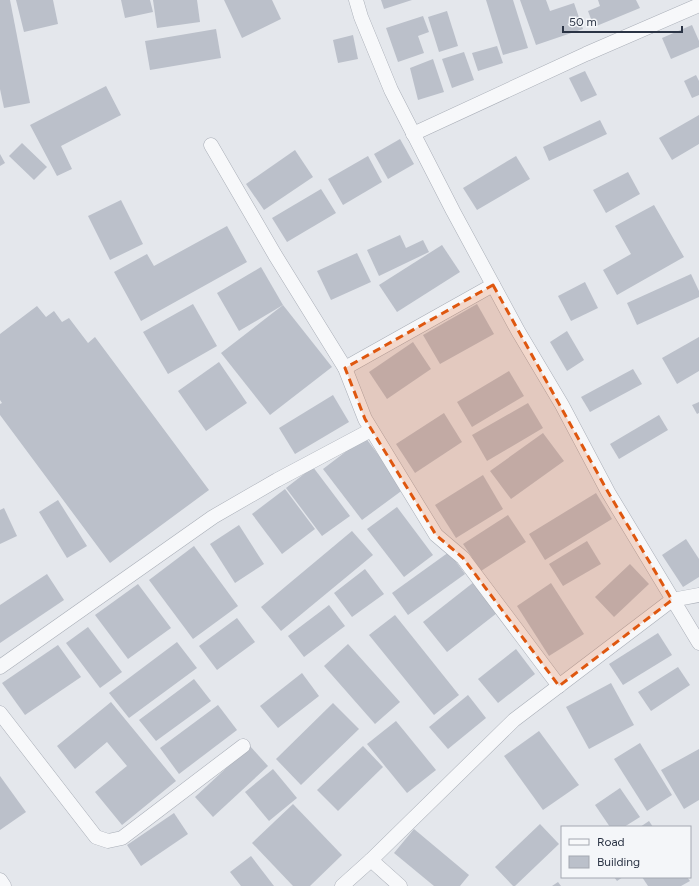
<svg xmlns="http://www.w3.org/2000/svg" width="699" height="886" font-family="Figtree,sans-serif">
<rect width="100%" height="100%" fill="#e4e7ec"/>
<g fill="#bbc0ca">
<path d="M0,0H10L30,103L4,108L0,89Z"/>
<path d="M16,0H53L58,24L24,32Z"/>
<path d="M121,0H150L153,12L125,18Z"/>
<path d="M153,0H197L200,22L157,28Z"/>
<path d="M224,0H272L281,19L242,38Z"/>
<path d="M381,0H412L384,9Z"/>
<path d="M486,0H513L528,48L503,55Z"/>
<path d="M520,0H546L550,11L574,3L583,29L536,45Z"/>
<path d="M598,0H636L640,8L594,27L588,11L600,6Z"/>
<path d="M447,11L458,46L439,52L428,17Z"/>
<path d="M423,16L429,32L418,36L424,53L398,62L386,28Z"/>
<path d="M692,25L699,41V47L671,59L662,38Z"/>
<path d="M216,29L221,58L150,70L145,41Z"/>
<path d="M353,35L358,59L338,63L333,40Z"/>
<path d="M497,46L503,63L478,71L472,53Z"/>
<path d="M464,52L474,80L452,88L442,59Z"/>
<path d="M433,59L444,92L418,100L410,68Z"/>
<path d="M585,71L597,95L581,102L569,78Z"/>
<path d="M696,75L699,81V95L692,98L684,81Z"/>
<path d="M106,86L121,115L61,146L72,169L57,176L30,125Z"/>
<path d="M699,115V144L672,160L659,138Z"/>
<path d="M600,120L607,134L549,161L543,147Z"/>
<path d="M400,139L414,164L388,179L374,154Z"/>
<path d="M22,143L47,167L34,180L9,156Z"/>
<path d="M295,150L313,177L264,210L246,184Z"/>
<path d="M0,154L5,163L0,166Z"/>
<path d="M368,156L382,182L343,205L328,179Z"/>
<path d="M516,156L530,179L477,210L463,188Z"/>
<path d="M628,172L640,194L606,213L593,190Z"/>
<path d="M321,189L336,213L287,242L272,218Z"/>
<path d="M121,200L143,244L110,260L88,216Z"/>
<path d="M654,205L684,257L617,295L603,270L631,254L615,226Z"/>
<path d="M227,226L247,262L141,321L114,272L147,254L154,266Z"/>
<path d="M400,235L406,248L423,240L429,252L379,276L367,250Z"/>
<path d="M442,245L460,272L397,312L379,285Z"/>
<path d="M357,253L371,282L331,300L317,271Z"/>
<path d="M261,267L283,305L239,331L217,293Z"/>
<path d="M691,274L699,291V297L637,325L627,303Z"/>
<path d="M585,282L598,308L571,321L558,296Z"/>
<path d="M193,304L217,346L168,374L143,332Z"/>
<path d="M477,304L494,334L440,364L423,335Z"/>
<path d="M283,305L332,367L270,415L221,353Z"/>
<path d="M37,306L46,317L54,311L62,322L69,318L88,343L95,337L209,490L110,563L0,415V404L2,403L0,400V334Z"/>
<path d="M567,331L584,360L567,371L550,342Z"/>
<path d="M699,337V371L677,384L662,358Z"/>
<path d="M413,342L431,369L387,399L369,372Z"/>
<path d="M219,362L247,403L206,431L178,391Z"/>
<path d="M633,369L642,384L590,412L581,397Z"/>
<path d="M509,371L524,396L472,427L457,402Z"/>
<path d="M333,395L349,422L295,454L279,428Z"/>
<path d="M699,402V413L697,414L692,405Z"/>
<path d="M528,403L543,428L487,461L472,435Z"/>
<path d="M444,413L462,442L415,473L396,444Z"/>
<path d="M659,415L668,430L619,459L610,444Z"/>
<path d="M543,433L564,461L511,499L490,471Z"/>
<path d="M365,437L404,489L362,520L323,469Z"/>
<path d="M313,467L350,516L322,536L286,488Z"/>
<path d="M483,475L503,509L456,538L435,505Z"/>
<path d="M285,489L315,529L282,554L252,514Z"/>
<path d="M596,493L612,519L545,560L529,534Z"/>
<path d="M58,500L87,546L67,558L39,512Z"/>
<path d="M397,507L433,555L404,577L367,529Z"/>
<path d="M4,508L17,536L0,544V510Z"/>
<path d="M508,515L526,542L481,571L463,544Z"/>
<path d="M239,525L264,564L235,583L210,544Z"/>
<path d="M352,531L373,555L281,631L261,607Z"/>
<path d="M686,539L699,559V577L683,587L662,555Z"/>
<path d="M587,541L601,564L563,586L549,564Z"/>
<path d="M194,546L238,606L193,639L149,580Z"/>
<path d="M449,552L465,574L408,615L392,593Z"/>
<path d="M630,564L649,584L614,617L595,597Z"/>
<path d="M365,569L384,594L352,617L334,593Z"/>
<path d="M47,574L64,600L0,643V605Z"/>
<path d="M474,582L497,613L447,652L423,622Z"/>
<path d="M551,583L584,634L549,656L517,606Z"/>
<path d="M138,584L171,628L128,659L95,615Z"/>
<path d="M329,605L345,626L304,657L288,636Z"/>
<path d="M395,615L459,695L434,715L369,635Z"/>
<path d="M237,618L255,642L217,670L199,646Z"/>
<path d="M88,627L122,672L100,688L66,643Z"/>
<path d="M658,633L672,655L623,685L609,664Z"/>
<path d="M177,642L197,668L129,718L109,693Z"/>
<path d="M348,644L400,702L375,724L324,666Z"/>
<path d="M58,645L81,677L25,715L2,683Z"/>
<path d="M516,649L535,674L498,703L478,679Z"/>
<path d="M678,667L690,685L651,711L638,692Z"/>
<path d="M302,673L319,696L278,728L260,706Z"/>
<path d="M194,679L211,701L156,741L139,720Z"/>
<path d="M611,683L634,725L589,749L566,707Z"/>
<path d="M468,695L486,718L448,749L429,727Z"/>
<path d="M111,702L176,781L122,825L95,792L127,766L107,742L75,769L57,746Z"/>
<path d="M333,703L359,729L301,785L276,759Z"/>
<path d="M218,705L237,730L179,774L160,748Z"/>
<path d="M396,721L436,770L407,793L367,744Z"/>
<path d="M539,731L579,785L543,810L504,756Z"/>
<path d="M640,743L672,795L647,811L614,759Z"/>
<path d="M250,746L268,766L213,817L195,797Z"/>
<path d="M363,746L383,767L338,811L317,790Z"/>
<path d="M699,749V800L684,809L661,770Z"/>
<path d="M273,769L297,798L269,821L245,792Z"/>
<path d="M0,776L26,812L0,830Z"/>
<path d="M620,788L640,817L624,827H610L595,805Z"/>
<path d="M293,804L342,855L310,886H293L252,843Z"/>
<path d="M174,813L188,834L141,866L127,845Z"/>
<path d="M649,821L653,827H640Z"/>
<path d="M540,824L559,844L515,886H513L495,867Z"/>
<path d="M414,829L469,875L460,886H434L394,853Z"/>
<path d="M251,856L274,886H241L230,872Z"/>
<path d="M614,877H623L617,881Z"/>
<path d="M642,877H687L690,881L681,886H648Z"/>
<path d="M558,882L561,886H552Z"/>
</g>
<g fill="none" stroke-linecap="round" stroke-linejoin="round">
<defs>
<g id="street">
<path d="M356,0L361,17L391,90L453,211L518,331L562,405L608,492L699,643"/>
<path d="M413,134L586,54L699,5"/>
<path d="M211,145L275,255L345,368L493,285"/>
<path d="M345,368L365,419L436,535L463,558L559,686"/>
<path d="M0,667L213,517L277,480L371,430"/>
<path d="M0,713L96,837L108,841L122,838L243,746"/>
<path d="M371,860L400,886"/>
<path d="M0,880L4,886"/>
<path d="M342,886L371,860L514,720L672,600L699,595"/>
</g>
</defs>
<use href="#street" stroke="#a9aeb7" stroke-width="15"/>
<use href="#street" stroke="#f7f8fa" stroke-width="14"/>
</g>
<path fill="#df570f" fill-opacity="0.2" stroke="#df570f" stroke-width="3" stroke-dasharray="8 5" stroke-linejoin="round" d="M493,285L608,492L672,600L559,686L463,558L436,535L365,419L345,368Z"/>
<rect x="561" y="826" width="130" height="52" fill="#f4f6f9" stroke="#a4a8b1"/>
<rect x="569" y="839" width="20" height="6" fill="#f7f8fa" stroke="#a4a8b1"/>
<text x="597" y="846" font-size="12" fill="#2b3445">Road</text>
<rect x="569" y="856" width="20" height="12" fill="#bbc0ca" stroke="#a4a8b1"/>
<text x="597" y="866" font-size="12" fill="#2b3445">Building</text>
<path d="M563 26v6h119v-6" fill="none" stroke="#2b3445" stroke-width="2"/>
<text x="569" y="26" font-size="12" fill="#2b3445" stroke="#f4f6f9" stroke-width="3" paint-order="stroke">50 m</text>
</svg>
